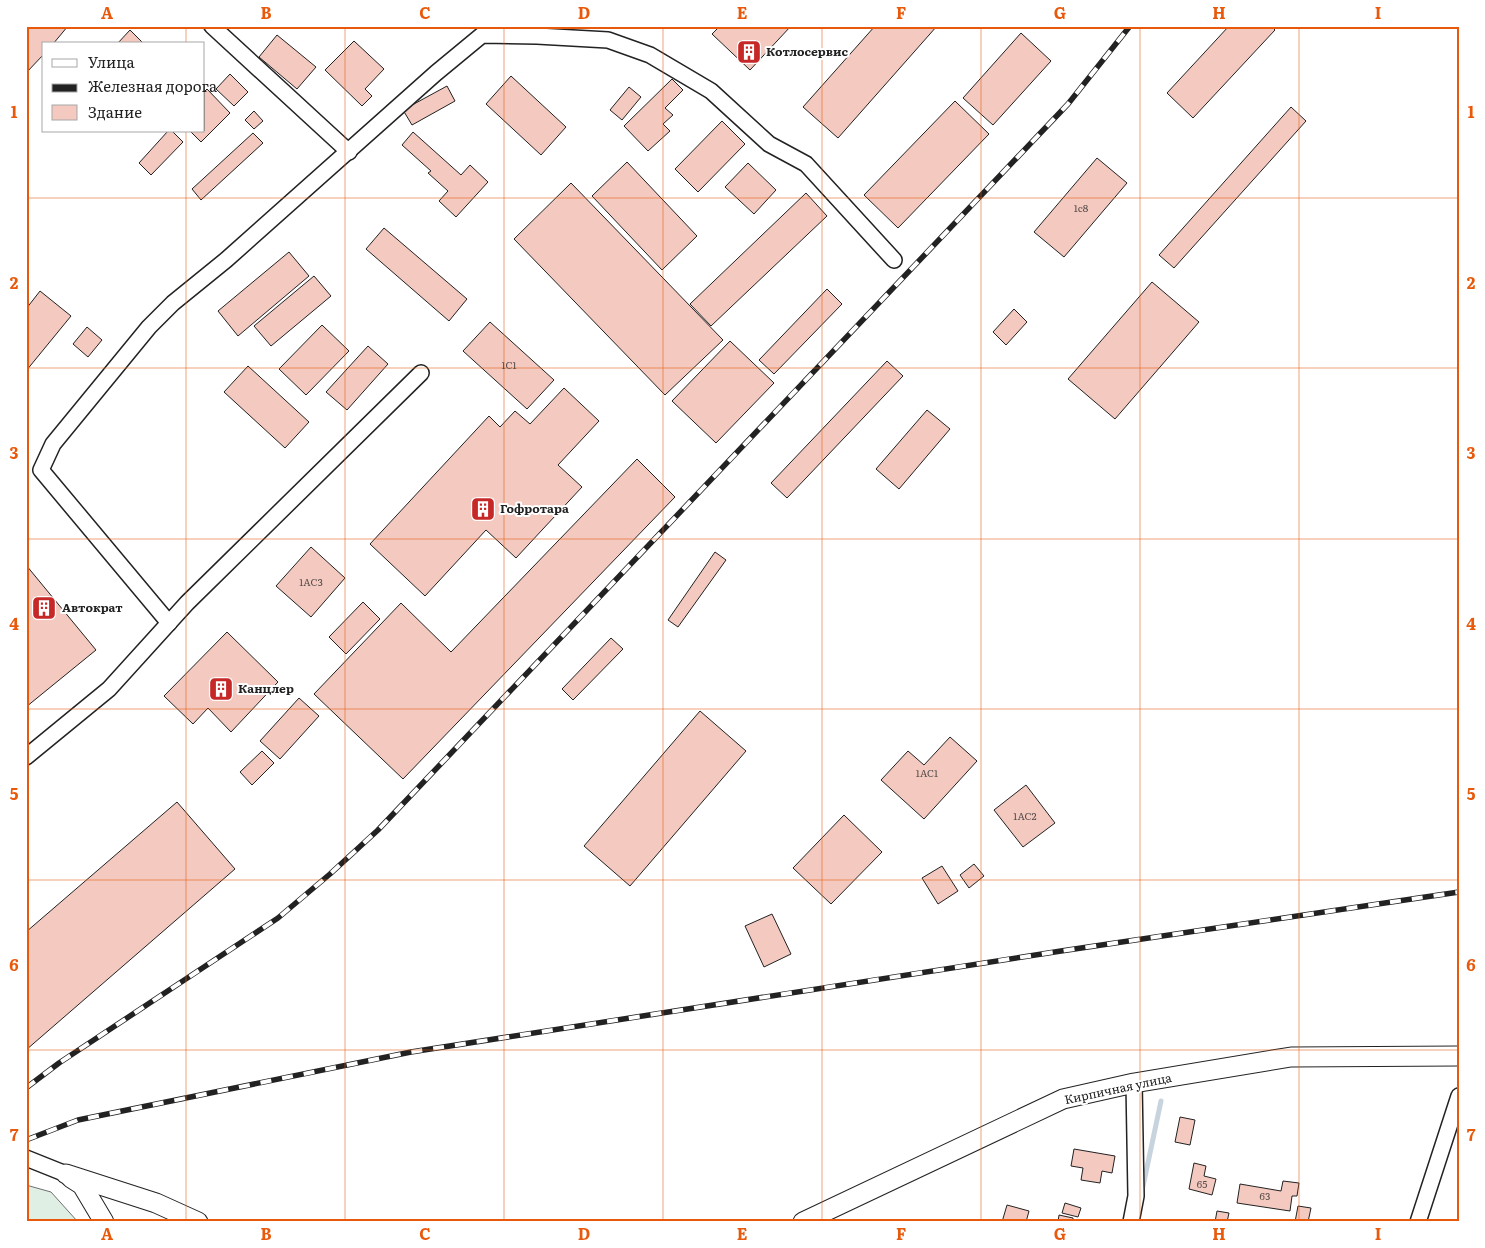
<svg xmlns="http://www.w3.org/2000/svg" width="1485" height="1248" font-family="Literata,serif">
<rect width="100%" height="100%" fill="#fff"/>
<path fill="#e0efe3" stroke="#6f6f6f" d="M26,1185L51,1192L78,1222H26Z"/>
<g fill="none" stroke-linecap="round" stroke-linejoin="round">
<path stroke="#c7d3dd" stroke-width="5" d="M1142,1191L1161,1101"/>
</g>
<g fill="#f3c9c0" stroke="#222">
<path d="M31,26H68L53,44H44V54L26,73V32Z"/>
<path d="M720,26H791L750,70L712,34Z"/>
<path d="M875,26H937L838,138L803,107Z"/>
<path d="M1229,26H1271L1275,30L1193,118L1167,93Z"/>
<path d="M130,30L144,44H117Z"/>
<path d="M1021,33L1051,61L993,125L963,98Z"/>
<path d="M277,35L316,67L297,89L259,57Z"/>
<path d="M354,41L384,69L365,89L372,96L362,106L325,70Z"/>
<path d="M230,74L248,92L234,106L216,89Z"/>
<path d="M511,76L566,127L541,155L486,104Z"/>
<path d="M672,79L683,90L665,108L673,115L663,124L670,131L648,151L624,126Z"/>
<path d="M447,86L455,101L412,125L403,110Z"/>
<path d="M629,87L641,97L622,120L610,110Z"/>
<path d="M207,89L230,113L201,142L190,131H204V92Z"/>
<path d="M955,101L989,134L898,228L864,195Z"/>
<path d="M1291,107L1306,121L1174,268L1159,255Z"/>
<path d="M254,111L263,121L254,129L245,120Z"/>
<path d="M722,121L745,144L698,192L675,169Z"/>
<path d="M168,131H172L183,142L151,175L139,163Z"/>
<path d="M413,132L461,175L470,165L488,182L456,217L439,201L448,191L428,173L431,171L402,145Z"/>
<path d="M253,133L263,143L201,200L192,189Z"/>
<path d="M1097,158L1127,183L1064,257L1034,232Z"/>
<path d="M627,162L697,236L662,270L592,196Z"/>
<path d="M748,163L776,190L754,214L725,187Z"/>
<path d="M571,183L723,340L665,395L514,239Z"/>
<path d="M806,193L827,216L711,326L690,304Z"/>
<path d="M384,228L467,299L449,321L366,249Z"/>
<path d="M289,252L309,276L238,336L218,311Z"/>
<path d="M314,276L331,296L271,346L254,326Z"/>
<path d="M1152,282L1199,322L1115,419L1068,379Z"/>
<path d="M827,289L842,304L774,374L759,360Z"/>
<path d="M40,291L71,316L26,371V309Z"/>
<path d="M1014,309L1027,322L1006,345L993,332Z"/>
<path d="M490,322L554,380L527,409L463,351Z"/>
<path d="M322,325L349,351L306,395L279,369Z"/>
<path d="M87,327L102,340L88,357L73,344Z"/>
<path d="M730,341L774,383L716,443L672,401Z"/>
<path d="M368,346L388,364L347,410L326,392Z"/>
<path d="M887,361L903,376L787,498L771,483Z"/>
<path d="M248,366L309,422L285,448L224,392Z"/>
<path d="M564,388L599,421L558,465L582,487L516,558L486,530L425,596L370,544L489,416L500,427L515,411L530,424Z"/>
<path d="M927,410L950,429L899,489L876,469Z"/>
<path d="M637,459L675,497L403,779L314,694L401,603L451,652Z"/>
<path d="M311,547L345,578L311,617L276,586Z"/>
<path d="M715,552L726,560L678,627L668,620Z"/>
<path d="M26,565L96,650L26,707Z"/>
<path d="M363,602L380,619L346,654L329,637Z"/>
<path d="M227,632L278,682L231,732L208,708L193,724L164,696Z"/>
<path d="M611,638L623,649L573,700L562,689Z"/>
<path d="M299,698L319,716L280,759L260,741Z"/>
<path d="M700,711L746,751L630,886L584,846Z"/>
<path d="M950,737L977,761L924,819L881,780L908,751L924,765Z"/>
<path d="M262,751L274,763L252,785L240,772Z"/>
<path d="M1026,785L1055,823L1023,847L994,810Z"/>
<path d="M177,802L235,869L26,1050V932Z"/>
<path d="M844,815L882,852L831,904L793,868Z"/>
<path d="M974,864L984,876L969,888L960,875Z"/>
<path d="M942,866L958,891L938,904L922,878Z"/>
<path d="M772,914L791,954L764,967L745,926Z"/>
<path d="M1180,1117L1195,1120L1190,1145L1175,1142Z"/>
<path d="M1074,1149L1115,1156L1112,1173L1102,1171L1100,1183L1081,1180L1083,1168L1071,1166Z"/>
<path d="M1194,1163L1206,1166L1204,1176L1216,1179L1212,1195L1189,1189Z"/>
<path d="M1283,1181L1299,1183L1297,1196H1292L1290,1211L1237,1203L1240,1184L1281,1191Z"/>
<path d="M1065,1203L1081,1208L1078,1217L1062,1213Z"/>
<path d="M1007,1205L1029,1211L1026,1222H1002Z"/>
<path d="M1298,1206L1311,1208L1308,1222H1295Z"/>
<path d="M1217,1211L1229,1213L1227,1222H1215Z"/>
<path d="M1059,1215L1073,1218V1222H1058Z"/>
</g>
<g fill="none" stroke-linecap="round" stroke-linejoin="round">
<defs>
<g id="minor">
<path d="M212,26L349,152"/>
<path d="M169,623L41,470L53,444L149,327L173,303L226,260L436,73L482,35L537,36L608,40L650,55L711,91L769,144L806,164L894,260"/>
<path d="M26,757L109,689L187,603L421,373"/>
<path d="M26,1158L66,1174"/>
<path d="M1131,1222L1136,1196L1134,1083"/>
<path d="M1418,1222L1459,1096"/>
</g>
<g id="tertiary">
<path d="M66,1174L156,1203L198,1222"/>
<path d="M71,1178L82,1185L104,1222"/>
<path d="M803,1222L1063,1099L1134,1083L1291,1057L1459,1056"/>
</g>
</defs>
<use href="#minor" stroke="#222" stroke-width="18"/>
<use href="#tertiary" stroke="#222" stroke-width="21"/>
<use href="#minor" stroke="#fff" stroke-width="15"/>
<use href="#tertiary" stroke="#fff" stroke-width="19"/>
<defs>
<g id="rail">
<path d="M26,1088L59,1063L278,918L330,874L378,830L1068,104L1130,26"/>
<path d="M26,1140L78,1120L411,1052L1061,951L1459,892"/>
</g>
</defs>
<use href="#rail" stroke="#222" stroke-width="5.5"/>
<use href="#rail" stroke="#fff" stroke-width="4" stroke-dasharray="11" stroke-linecap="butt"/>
</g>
<path fill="none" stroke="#e8590c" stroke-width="1" stroke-opacity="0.55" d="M186,26V44M345,26V1222M504,26V1222M663,26V1222M822,26V1222M981,26V1222M1140,26V1222M1299,26V1222M186,131V1222M26,198H1459M26,368H1459M26,539H1459M26,709H1459M26,880H1459M26,1050H1459"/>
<defs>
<symbol id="building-square" viewBox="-11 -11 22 22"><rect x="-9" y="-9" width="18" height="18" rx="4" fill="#c62828" stroke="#fff"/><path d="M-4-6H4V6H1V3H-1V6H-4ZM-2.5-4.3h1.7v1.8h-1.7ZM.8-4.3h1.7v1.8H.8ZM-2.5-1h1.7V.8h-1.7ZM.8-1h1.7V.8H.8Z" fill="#fff"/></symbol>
</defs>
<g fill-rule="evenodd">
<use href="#building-square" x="735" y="38" width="28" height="28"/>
<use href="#building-square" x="469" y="495" width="28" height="28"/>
<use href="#building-square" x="30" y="594" width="28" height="28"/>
<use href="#building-square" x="207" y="675" width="28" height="28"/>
</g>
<g text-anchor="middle" stroke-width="4" stroke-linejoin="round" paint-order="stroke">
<g font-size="10" fill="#564c4a">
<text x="1081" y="212">1с8</text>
<text x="509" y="369">1С1</text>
<text x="311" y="586">1АС3</text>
<text x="927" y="777">1АС1</text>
<text x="1025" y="820">1АС2</text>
<text x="1202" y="1188">65</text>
<text x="1265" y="1200">63</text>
</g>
<g font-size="12" font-weight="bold" fill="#222" stroke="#fff" text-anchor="start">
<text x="766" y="56">Котлосервис</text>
<text x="500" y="513">Гофротара</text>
<text x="62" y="612">Автократ</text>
<text x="238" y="693">Канцлер</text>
</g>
<g font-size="12" fill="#222" stroke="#fff">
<text transform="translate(1118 1089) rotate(-12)" y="4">Кирпичная улица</text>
</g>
</g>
<rect width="1485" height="1248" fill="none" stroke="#ffffff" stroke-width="55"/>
<rect x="42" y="42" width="162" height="90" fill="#ffffff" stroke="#a7a7a7"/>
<rect x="52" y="59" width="25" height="8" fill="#ffffff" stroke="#a7a7a7"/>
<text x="88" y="68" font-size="15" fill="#222222">Улица</text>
<rect x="52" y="84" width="25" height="8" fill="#222222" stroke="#a7a7a7"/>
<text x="88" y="92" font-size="15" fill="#222222">Железная дорога</text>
<rect x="52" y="105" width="25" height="15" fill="#f3c9c0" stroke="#a7a7a7"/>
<text x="88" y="118" font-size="15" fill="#222222">Здание</text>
<rect x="28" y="28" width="1430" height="1192" fill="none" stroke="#e8590c" stroke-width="2"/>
<g font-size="16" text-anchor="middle" font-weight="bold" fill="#e8590c">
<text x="107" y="19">A</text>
<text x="266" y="19">B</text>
<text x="425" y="19">C</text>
<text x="584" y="19">D</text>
<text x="742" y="19">E</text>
<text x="901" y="19">F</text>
<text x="1060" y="19">G</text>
<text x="1219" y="19">H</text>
<text x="1378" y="19">I</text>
<text x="14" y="118">1</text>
<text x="1471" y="118">1</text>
<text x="14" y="289">2</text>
<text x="1471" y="289">2</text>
<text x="14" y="459">3</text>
<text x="1471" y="459">3</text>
<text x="14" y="630">4</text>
<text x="1471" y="630">4</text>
<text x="14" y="800">5</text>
<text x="1471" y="800">5</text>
<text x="14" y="971">6</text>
<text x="1471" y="971">6</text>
<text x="14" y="1141">7</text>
<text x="1471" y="1141">7</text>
<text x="107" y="1240">A</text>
<text x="266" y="1240">B</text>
<text x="425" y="1240">C</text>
<text x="584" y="1240">D</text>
<text x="742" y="1240">E</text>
<text x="901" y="1240">F</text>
<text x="1060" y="1240">G</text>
<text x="1219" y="1240">H</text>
<text x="1378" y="1240">I</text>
</g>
</svg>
